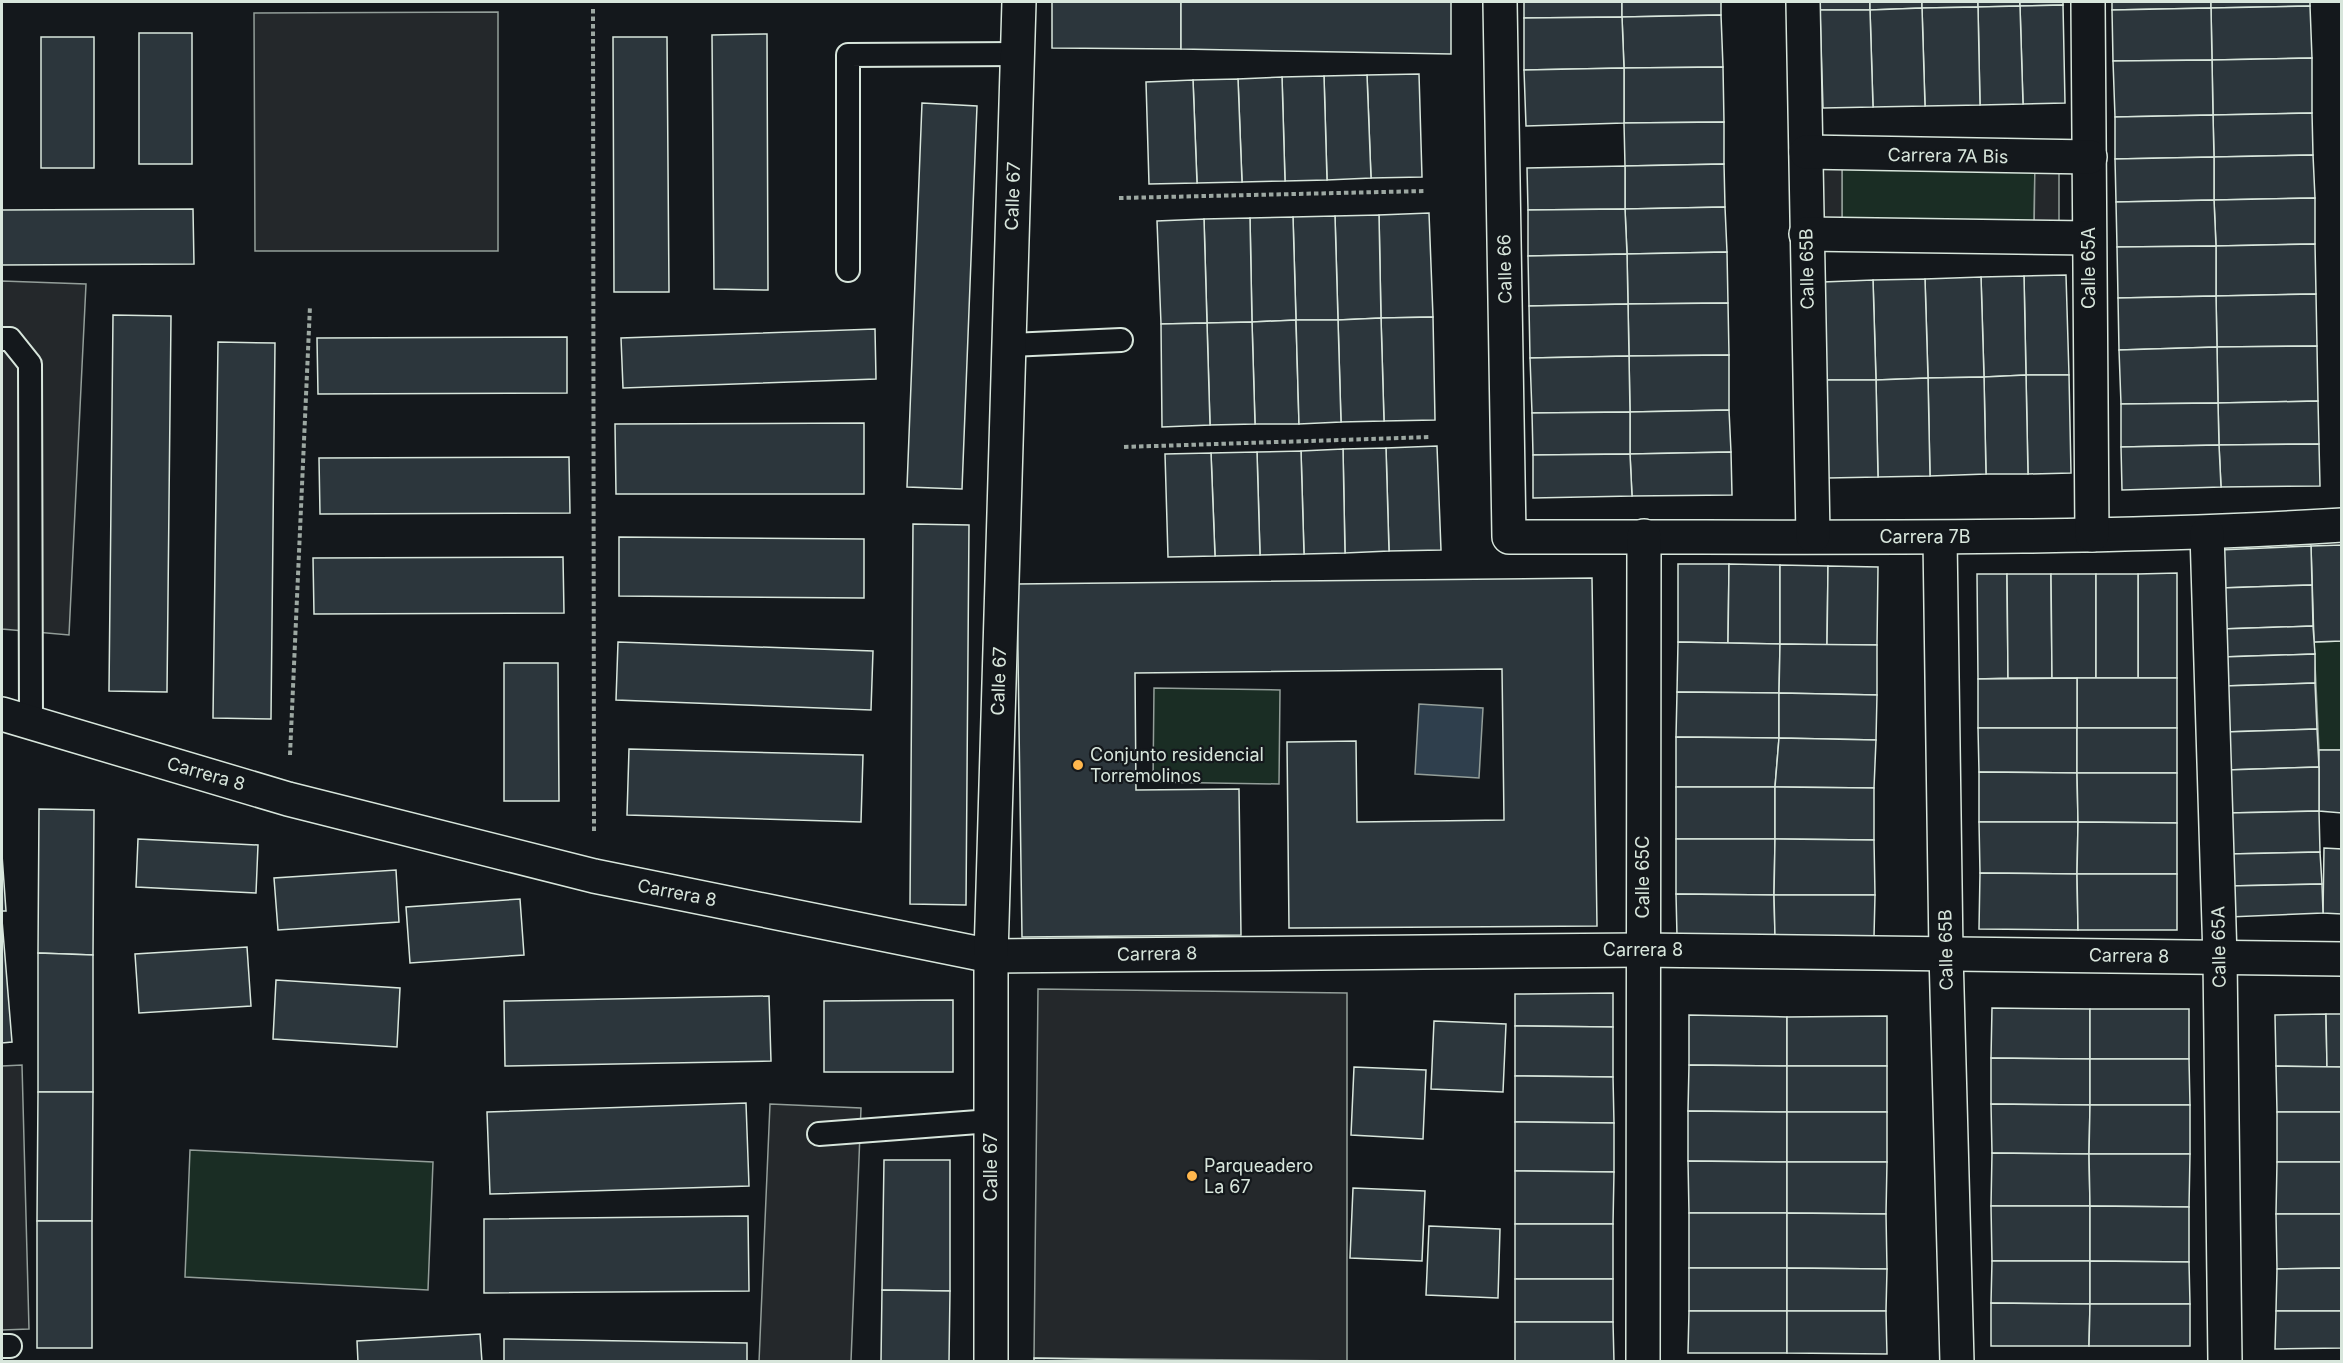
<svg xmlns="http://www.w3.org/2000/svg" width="2343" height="1363" font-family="Inter,sans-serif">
<rect width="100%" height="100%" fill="#14181c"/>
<g fill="#1a2d24" stroke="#939e99" stroke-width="1.5">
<path d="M1842,155L2035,157L2034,237L1842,234Z"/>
<path d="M2341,641V750H2319L2314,642Z"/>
<path d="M1154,688L1280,690L1279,784L1153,782Z"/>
<path d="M190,1150L433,1162L428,1290L185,1277Z"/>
</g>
<g fill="#24282b" stroke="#939e99" stroke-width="1.5">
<path d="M498,12V251H255L254,13Z"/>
<path d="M1822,154L1842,155V234H1822Z"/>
<path d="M2035,157H2059V238L2034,237Z"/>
<path d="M2,281L86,284L69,635L2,629Z"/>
<path d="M1038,989L1347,993V1361L1034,1358Z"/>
<path d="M22,1065L29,1329L2,1330V1066Z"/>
<path d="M770,1104L861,1108L851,1361L759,1362Z"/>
</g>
<path fill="#2f3f4d" stroke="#939e99" stroke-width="1.5" d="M1419,704L1483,708L1479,778L1415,774Z"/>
<g fill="#2c363c" stroke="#d8e6dc" stroke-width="1.5">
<path d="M1052,2H1181V49L1052,48Z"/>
<path d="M1181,2H1451V54L1181,49Z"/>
<path d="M1524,2H1622V17L1524,18Z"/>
<path d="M1622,2H1721V15L1622,17Z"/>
<rect x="1820" y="2" width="50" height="8"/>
<path d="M1870,2H1922V8L1870,10Z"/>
<path d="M1922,2H1978V7L1922,8Z"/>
<path d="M1978,2H2020V6L1978,7Z"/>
<path d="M2020,2H2063V5L2020,6Z"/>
<path d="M2112,2H2211V8L2112,10Z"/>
<path d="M2211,2H2310V6L2211,8Z"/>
<path d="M2063,5L2065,103L2023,104L2020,6Z"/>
<path d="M2020,6L2023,104L1980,105L1978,7Z"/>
<path d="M2310,6L2312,58L2212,60L2211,8Z"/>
<path d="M1978,7L1980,105L1925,106L1922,8Z"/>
<path d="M1922,8L1925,106L1873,107L1870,10Z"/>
<path d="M2211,8L2212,60L2113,61L2112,10Z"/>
<path d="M1820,10H1870L1873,107L1823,108Z"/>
<path d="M1721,15L1723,67L1624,68L1622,17Z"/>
<path d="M1622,17L1624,68L1524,70V18Z"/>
<rect x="139" y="33" width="53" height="131"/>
<path d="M767,34L768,290L714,289L712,35Z"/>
<rect x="41" y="37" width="53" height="131"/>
<path d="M613,37H667L669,292H614Z"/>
<path d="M2312,58V113L2213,115L2212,60Z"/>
<path d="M2212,60L2213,115L2115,117L2113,61Z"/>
<path d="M1723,67L1724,122L1624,123V68Z"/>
<path d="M1624,68V123L1526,126L1524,70Z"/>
<path d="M1419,74L1422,177L1371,178L1367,75Z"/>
<path d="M1367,75L1371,178L1327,180L1324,76Z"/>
<path d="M1324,76L1327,180L1285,181L1282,77Z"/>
<path d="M1282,77L1285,181L1242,182L1238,79Z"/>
<path d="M1238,79L1242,182L1197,183L1193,80Z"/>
<path d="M1193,80L1197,183L1149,184L1146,82Z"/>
<path d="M922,103L977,106L962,489L907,487Z"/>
<path d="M2312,113L2313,155L2214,157L2213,115Z"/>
<path d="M2213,115L2214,157L2115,159V117Z"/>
<path d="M1724,122V164L1625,166L1624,123Z"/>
<path d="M2313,155L2315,198L2214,200V157Z"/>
<path d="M2214,157V200L2116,202L2115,159Z"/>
<path d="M1724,164L1725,207L1625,209V166Z"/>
<path d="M1625,166V209L1528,210L1527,168Z"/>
<path d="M2315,198V244L2216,246L2214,200Z"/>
<path d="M2214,200L2216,246L2117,247L2116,202Z"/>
<path d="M1725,207L1727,252L1627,254L1625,209Z"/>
<path d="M193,209L194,264L2,265V210Z"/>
<path d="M1625,209L1627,254L1528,256V210Z"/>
<path d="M1429,213L1433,317L1381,318L1379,215Z"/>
<path d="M1379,215L1381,318L1338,320L1335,216Z"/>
<path d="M1335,216L1338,320H1296L1293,217Z"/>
<path d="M1293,217L1296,320L1252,322L1250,218Z"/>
<path d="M1250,218L1252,322L1207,323L1204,219Z"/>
<path d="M1204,219L1207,323L1161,324L1157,221Z"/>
<path d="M2315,244L2316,294L2216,296V246Z"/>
<path d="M2216,246V296L2118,298L2117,247Z"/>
<path d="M1727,252L1728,303L1628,304L1627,254Z"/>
<path d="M1627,254L1628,304L1529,306L1528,256Z"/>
<path d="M2066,275L2069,375H2026L2024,276Z"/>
<path d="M2024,276L2026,375L1984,377L1981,277Z"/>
<path d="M1981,277L1984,377L1928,378L1925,279Z"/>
<path d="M1925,279L1928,378L1876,380L1873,280Z"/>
<path d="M1873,280L1876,380H1825L1823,282Z"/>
<path d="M2316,294L2317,346L2217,347L2216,296Z"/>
<path d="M2216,296L2217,347L2119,350L2118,298Z"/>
<path d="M1728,303L1729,355L1629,356L1628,304Z"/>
<path d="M1628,304L1629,356L1530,358L1529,306Z"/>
<path d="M113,315L171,316L167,692L109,691Z"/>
<path d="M1433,317L1435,420L1384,421L1381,318Z"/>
<path d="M1381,318L1384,421L1341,422L1338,320Z"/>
<path d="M1296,320L1299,424H1255L1252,322Z"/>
<path d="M1296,320H1338L1341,422L1299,424Z"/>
<path d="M1252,322L1255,424L1210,425L1207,323Z"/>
<path d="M1207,323L1210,425L1162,427L1161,324Z"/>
<path d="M875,329L876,379L623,388L621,338Z"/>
<path d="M567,337V393L318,394L317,338Z"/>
<path d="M218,342L275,343L271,719L213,718Z"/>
<path d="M2317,346L2318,401L2218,403L2217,347Z"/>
<path d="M2217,347L2218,403L2121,404L2119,350Z"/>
<path d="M1729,355V410L1630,412L1629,356Z"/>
<path d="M1629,356L1630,412L1532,413L1530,358Z"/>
<path d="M2026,375H2069L2071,473L2028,474Z"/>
<path d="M2026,375L2028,474H1986L1984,377Z"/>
<path d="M1984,377L1986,474L1930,476L1928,378Z"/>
<path d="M1928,378L1930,476L1878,477L1876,380Z"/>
<path d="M1825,380H1876L1878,477L1828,478Z"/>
<path d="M2318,401L2319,444L2219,445L2218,403Z"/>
<path d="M2218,403L2219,445L2121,447V404Z"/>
<path d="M1729,410L1731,452L1630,454V412Z"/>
<path d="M1630,412V454L1533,455L1532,413Z"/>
<path d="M864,423V494H616L615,424Z"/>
<path d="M2319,444L2320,486L2221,487L2219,445Z"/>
<path d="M2219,445L2221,487L2122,490L2121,447Z"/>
<path d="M1437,446L1441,550L1389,551L1386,448Z"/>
<path d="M1386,448L1389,551L1345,553L1343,449Z"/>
<path d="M1343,449L1345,553L1304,554L1301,451Z"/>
<path d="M1301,451L1304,554L1260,555L1257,452Z"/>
<path d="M1257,452L1260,555L1215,556L1211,453Z"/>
<path d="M1731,452L1732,495L1632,496L1630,454Z"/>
<path d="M1211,453L1215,556L1168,557L1165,454Z"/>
<path d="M1630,454L1632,496L1533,498V455Z"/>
<path d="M569,457L570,513L320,514L319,458Z"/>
<path d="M913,524L969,525L966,905L910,904Z"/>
<path d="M619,537L864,539V598L619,596Z"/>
<path d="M2342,545V641L2314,642L2311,546Z"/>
<path d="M2311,546L2312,585L2220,588L2219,550Z"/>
<path d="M563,557L564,613L314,614L313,558Z"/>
<path d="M1678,564H1729L1728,643L1678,642Z"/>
<path d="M1729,564L1780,565V644L1728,643Z"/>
<path d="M1780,565L1828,566L1827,645L1780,644Z"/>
<path d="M1828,566L1878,567L1877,645H1827Z"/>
<path d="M2177,573V678H2138V574Z"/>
<path d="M1977,574H2007L2008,678L1978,679Z"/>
<path d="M2007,574H2051L2052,678H2008Z"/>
<path d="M2051,574H2096V678H2052Z"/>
<rect x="2096" y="574" width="42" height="104"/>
<path d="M1592,578L1597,926L1289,928L1287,742L1356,741L1357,822L1504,820L1502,669L1135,673L1136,790L1239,789L1241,935L1022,937L1017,584Z"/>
<path d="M2312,585L2313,626L2221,629L2220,588Z"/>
<path d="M2313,626L2315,654L2222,657L2221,629Z"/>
<path d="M618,642L873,651L871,710L616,700Z"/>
<path d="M1678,642L1780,644L1779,693L1677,692Z"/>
<path d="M1780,644L1877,645V695L1779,693Z"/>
<path d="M2315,654V683L2223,686L2222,657Z"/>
<path d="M504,663H558L559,801H504Z"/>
<rect x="2077" y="678" width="100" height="50"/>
<path d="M2077,678V728H1978V679Z"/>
<path d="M2315,683L2317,729L2224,732L2223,686Z"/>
<path d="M1677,692L1779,693V738L1676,737Z"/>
<path d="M1779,693L1877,695L1876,740L1779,738Z"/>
<path d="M1978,728H2077V773L1979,772Z"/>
<rect x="2077" y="728" width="100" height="45"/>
<path d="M2317,729L2319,767L2226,770L2224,732Z"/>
<path d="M1676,737L1779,738L1775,787H1676Z"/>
<path d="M1779,738L1876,740L1874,788L1775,787Z"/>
<path d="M629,749L863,755L861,822L627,815Z"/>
<path d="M2319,750H2342V813L2319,811Z"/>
<path d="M2319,767V811L2227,813L2226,770Z"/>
<path d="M1979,772L2077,773L2078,822H1979Z"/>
<path d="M2077,773H2177V823L2078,822Z"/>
<rect x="1676" y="787" width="99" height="52"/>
<path d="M1775,787L1874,788V840L1775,839Z"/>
<path d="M39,809L94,810L93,955L38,953Z"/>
<path d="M2319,811L2320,852L2228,854L2227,813Z"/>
<path d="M1979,822H2078L2077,874L1980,873Z"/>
<path d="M2078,822L2177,823V874H2077Z"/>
<path d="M138,839L258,845L256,893L136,887Z"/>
<path d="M1676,839H1775L1774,895L1676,894Z"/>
<path d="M1775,839L1874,840L1875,895H1774Z"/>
<path d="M2324,848L2342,849V914L2323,913Z"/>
<path d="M2320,852L2322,884L2228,886V854Z"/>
<path d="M2,855L6,911H2Z"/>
<path d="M396,870L399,922L278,930L274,878Z"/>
<path d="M1980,873L2077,874L2078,930L1979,929Z"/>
<path d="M2077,874H2177V930H2078Z"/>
<path d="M2322,884L2323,913L2229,917L2228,886Z"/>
<path d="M1676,894L1774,895L1775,937L1677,936Z"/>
<path d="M1774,895H1875L1874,937H1775Z"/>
<path d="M520,899L524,955L410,963L406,907Z"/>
<path d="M2,920L12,1042L2,1043Z"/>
<path d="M247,947L251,1006L139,1013L135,954Z"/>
<path d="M38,953L93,955V1092H38Z"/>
<path d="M276,980L400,988L397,1047L273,1039Z"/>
<path d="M1613,993V1027L1515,1026V994Z"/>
<path d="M769,996L771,1061L505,1066L504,1001Z"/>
<path d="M953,1000V1072H824V1001Z"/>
<path d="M1992,1008L2090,1009V1059L1991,1058Z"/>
<rect x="2090" y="1009" width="99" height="50"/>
<path d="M2326,1014L2327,1067L2276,1066L2275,1015Z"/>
<path d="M2326,1014H2342V1067H2327Z"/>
<path d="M1689,1015L1787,1017V1066L1689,1065Z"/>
<path d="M1887,1016V1066H1787V1017Z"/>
<path d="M1434,1021L1506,1024L1503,1092L1431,1089Z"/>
<path d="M1515,1026L1613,1027V1077L1515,1076Z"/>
<path d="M1991,1058L2090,1059V1105L1991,1104Z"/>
<path d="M2090,1059H2189L2190,1105H2090Z"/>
<path d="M1689,1065L1787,1066V1112L1688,1111Z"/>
<rect x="1787" y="1066" width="100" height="46"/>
<path d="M2276,1066L2342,1067V1112H2277Z"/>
<path d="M1354,1067L1426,1070L1423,1139L1351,1135Z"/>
<path d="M1515,1076L1613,1077L1614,1123L1515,1122Z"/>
<path d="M38,1092H93L92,1221H37Z"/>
<path d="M746,1103L749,1186L490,1194L487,1112Z"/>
<path d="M1991,1104L2090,1105L2089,1154L1992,1153Z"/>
<path d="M2090,1105H2190V1154H2089Z"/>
<path d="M1688,1111L1787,1112V1162L1688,1161Z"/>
<rect x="1787" y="1112" width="100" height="50"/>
<rect x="2277" y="1112" width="65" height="50"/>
<path d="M1515,1122L1614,1123V1172L1515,1171Z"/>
<path d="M1992,1153L2089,1154L2090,1206H1991Z"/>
<path d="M2089,1154H2190L2189,1207L2090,1206Z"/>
<path d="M884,1160H950V1291L882,1290Z"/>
<path d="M1688,1161L1787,1162V1213H1689Z"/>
<path d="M1787,1162H1887L1886,1214L1787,1213Z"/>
<path d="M2277,1162H2342V1214H2276Z"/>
<path d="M1515,1171L1614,1172L1613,1224H1515Z"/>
<path d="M1353,1188L1425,1191L1422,1261L1350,1258Z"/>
<path d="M1991,1206H2090V1261H1992Z"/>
<path d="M2090,1206L2189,1207V1262L2090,1261Z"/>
<rect x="1689" y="1213" width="98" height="55"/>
<path d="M1787,1213L1886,1214L1887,1269L1787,1268Z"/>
<path d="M2276,1214H2342V1268L2277,1269Z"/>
<path d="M748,1216L749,1291L484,1293V1219Z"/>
<rect x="37" y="1221" width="55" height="127"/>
<rect x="1515" y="1224" width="98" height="55"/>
<path d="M1429,1226L1500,1229L1498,1298L1426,1295Z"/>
<path d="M1992,1261H2090V1304L1991,1303Z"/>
<path d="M2090,1261L2189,1262L2190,1304H2090Z"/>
<rect x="1689" y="1268" width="98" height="43"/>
<path d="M1787,1268L1887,1269L1886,1311H1787Z"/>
<path d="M2342,1268V1311H2276L2277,1269Z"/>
<rect x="1515" y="1279" width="98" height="43"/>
<path d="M882,1290L950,1291L949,1362H881Z"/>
<path d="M1991,1303L2090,1304L2089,1346H1991Z"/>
<path d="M2090,1304H2190V1346H2089Z"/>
<path d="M1689,1311H1787V1353H1688Z"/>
<path d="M1787,1311H1886L1887,1354L1787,1353Z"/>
<path d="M2276,1311H2342V1348L2275,1349Z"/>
<path d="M1515,1322H1613L1614,1362H1515Z"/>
<path d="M480,1334L482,1362H358L357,1341Z"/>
<path d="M504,1339L747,1343V1362H504Z"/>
<path d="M1034,1358L1184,1361V1362H1034Z"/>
</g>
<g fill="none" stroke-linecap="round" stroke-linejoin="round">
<defs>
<g id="lane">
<path d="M848,270V55L1017,54"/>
<path d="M2,339H10L30,364L31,723"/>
<path d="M1009,345L1121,340"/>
<path d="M819,1134L991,1121"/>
<path d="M2,1346H10"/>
</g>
<g id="street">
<path d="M1500,2L1509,537C1786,536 2064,542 2342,525"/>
<path d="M1803,2L1813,536"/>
<path d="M2088,2L2092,535"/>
<path d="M1806,152L2090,157"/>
<path d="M1806,234L2089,238"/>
<path d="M2207,533L2220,958L2225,1362"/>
<path d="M1940,538L1946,953L1957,1362"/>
<path d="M2,714L288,799L594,876L991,956L1642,950L2342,959"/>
<path d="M991,1362V956L1019,2"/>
<path d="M1643,1362L1644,536"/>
</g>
</defs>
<use href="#lane" stroke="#d8e6dc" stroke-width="26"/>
<use href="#street" stroke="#d8e6dc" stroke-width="36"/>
<g stroke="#9da8a2" stroke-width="4" stroke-dasharray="4.5 3" stroke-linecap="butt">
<path d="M593,9L594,833"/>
<path d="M1119,198L1426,191"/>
<path d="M1124,447L1431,437"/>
<path d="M290,755L310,306"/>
</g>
<use href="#lane" stroke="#14181c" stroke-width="22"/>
<use href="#street" stroke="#14181c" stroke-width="33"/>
</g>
<g fill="#ffb74d" stroke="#14181c" stroke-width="2">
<circle cx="1078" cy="765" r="6"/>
<circle cx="1192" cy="1176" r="6"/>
</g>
<g text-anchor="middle" stroke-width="4.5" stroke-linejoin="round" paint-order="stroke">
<g font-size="18" fill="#d8e6dc" stroke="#14181c">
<text transform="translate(1948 156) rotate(1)" y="6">Carrera 7A Bis</text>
<text transform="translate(1013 196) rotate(-88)" y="6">Calle 67</text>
<text transform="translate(2089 268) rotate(-90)" y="6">Calle 65A</text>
<text transform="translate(1505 269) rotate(-91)" y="6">Calle 66</text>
<text transform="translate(1807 269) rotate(-91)" y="6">Calle 65B</text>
<text x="1925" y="543">Carrera 7B</text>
<text transform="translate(999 681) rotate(-88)" y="6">Calle 67</text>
<text transform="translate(206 774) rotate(16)" y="6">Carrera 8</text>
<text transform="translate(1643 877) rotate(-90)" y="6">Calle 65C</text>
<text transform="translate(677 893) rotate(11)" y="6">Carrera 8</text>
<text transform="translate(2219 947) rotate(-91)" y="6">Calle 65A</text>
<text x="1643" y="956">Carrera 8</text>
<text transform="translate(1946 950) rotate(-91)" y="6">Calle 65B</text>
<text transform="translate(1157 954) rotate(-1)" y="6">Carrera 8</text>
<text transform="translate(2129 956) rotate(1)" y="6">Carrera 8</text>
<text transform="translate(991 1167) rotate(-90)" y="6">Calle 67</text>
</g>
<g font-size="18" fill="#d8e6dc" stroke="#14181c" text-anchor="start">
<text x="1090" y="761">Conjunto residencial<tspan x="1090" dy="21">Torremolinos</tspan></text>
<text x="1204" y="1172">Parqueadero<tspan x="1204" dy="21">La 67</tspan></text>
</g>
</g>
<rect width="2343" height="1363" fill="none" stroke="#d8e6dc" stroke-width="6"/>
</svg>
